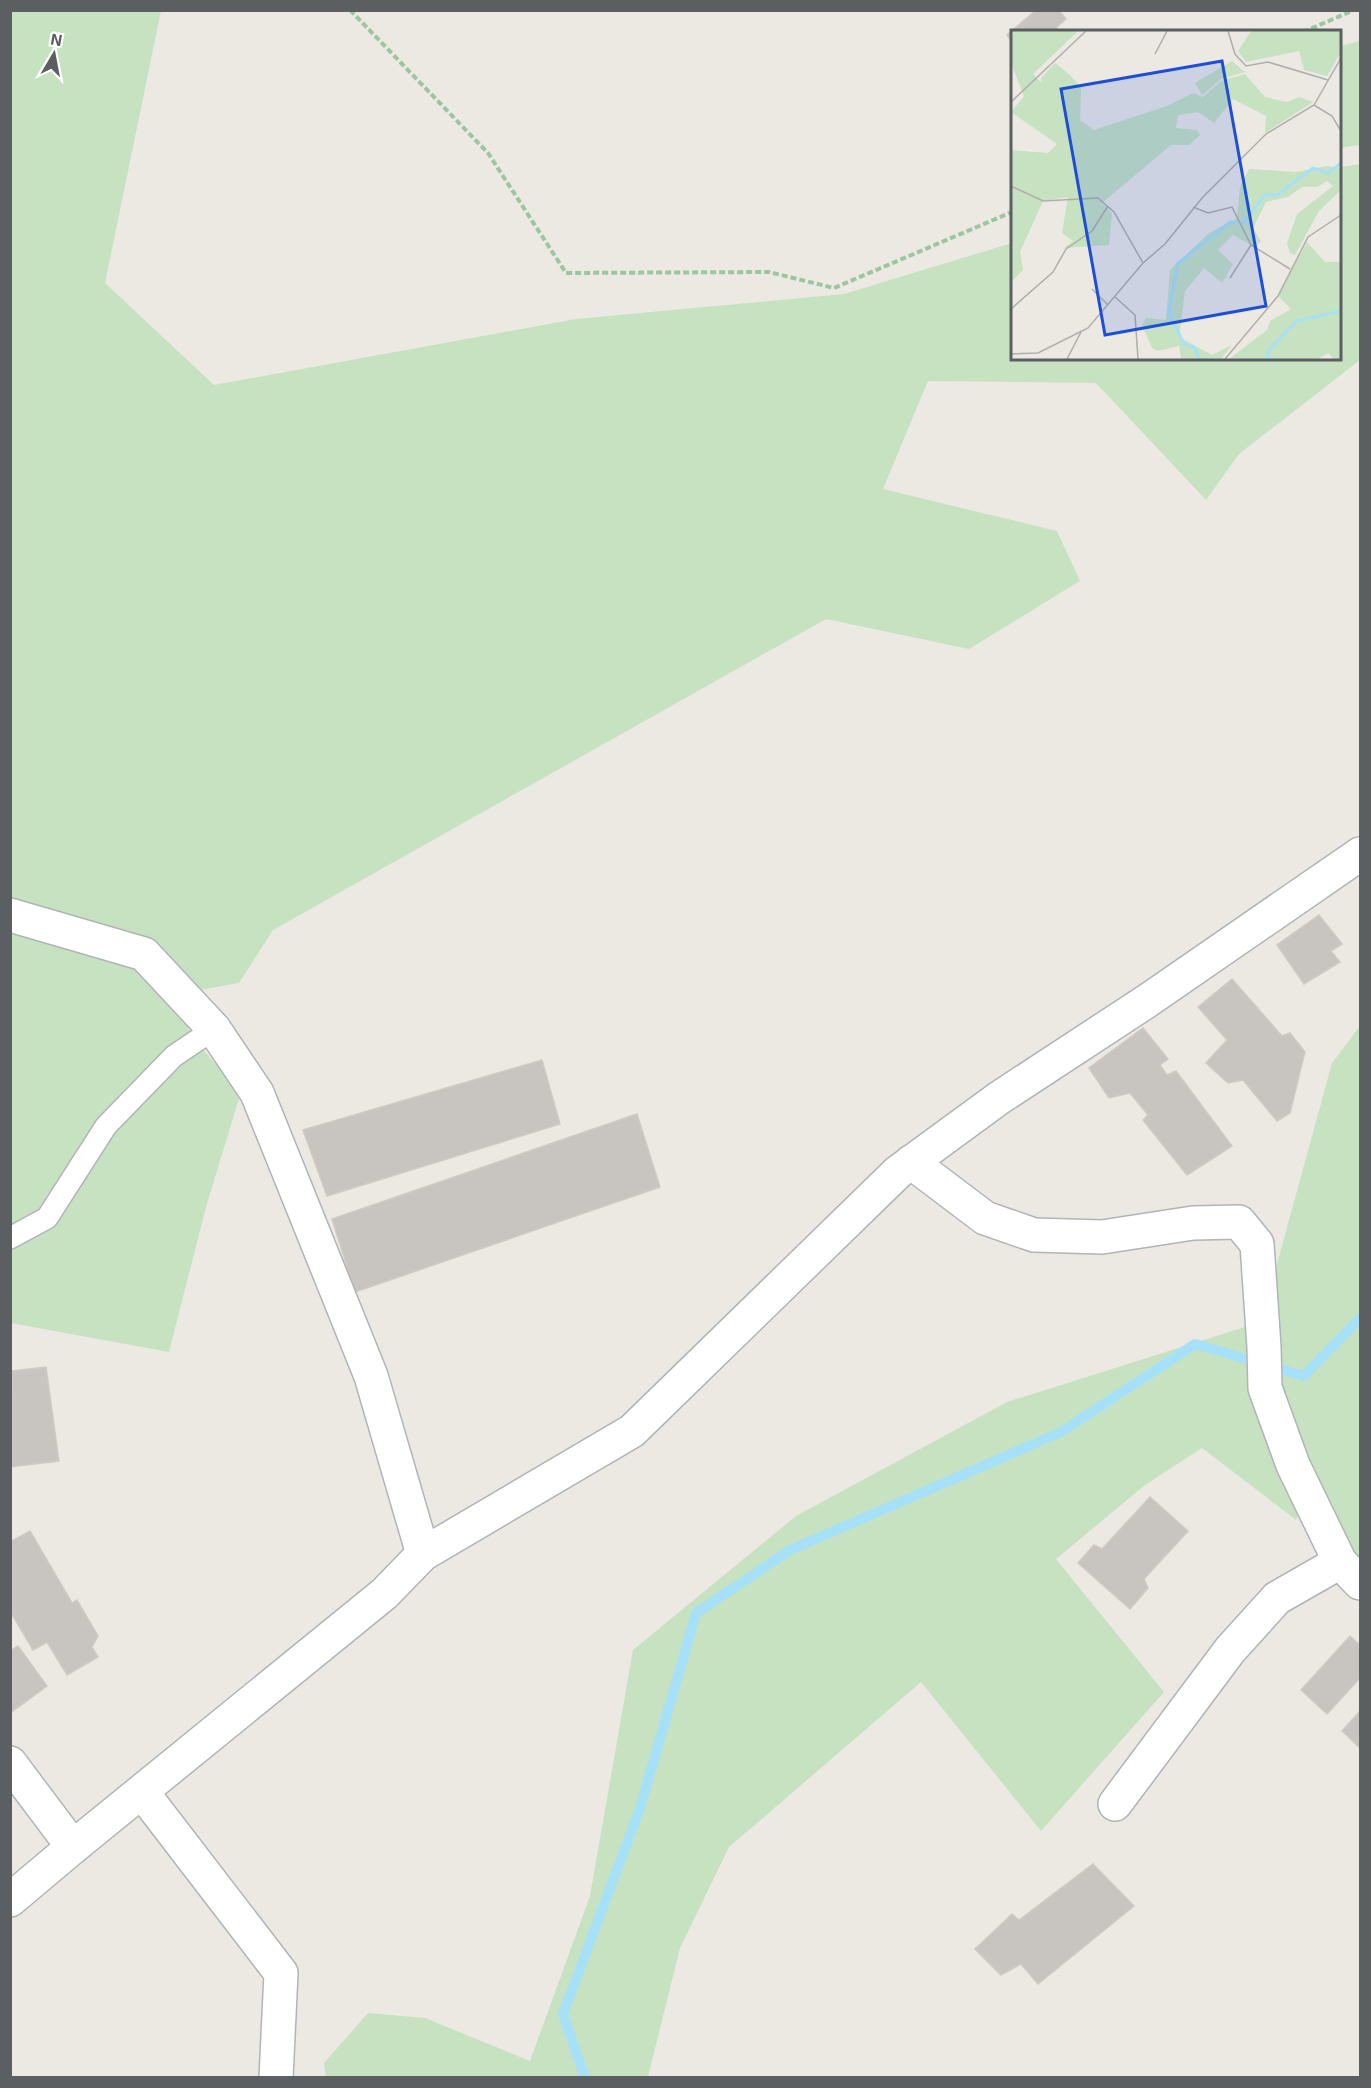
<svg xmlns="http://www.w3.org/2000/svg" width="1371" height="2088" font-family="'Exo 2',sans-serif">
<rect width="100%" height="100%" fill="#ece9e3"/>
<g fill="#c6e2c1">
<path d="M10,11H161L105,283L214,385L576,319L844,294L1012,243V358H1340V167L1360,164V360L1239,454L1206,500L1096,383L928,381L883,489L1057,531L1080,581L969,649L826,619L273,930L239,983L165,996L205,1052L241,1092L206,1207L169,1352L11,1323Z"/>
<path d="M1360,41V145L1340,148V46Z"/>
<path d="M1360,1026V1578L1301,1510L1296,1520L1202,1448L1145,1485L1056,1559L1164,1692L1041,1831L921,1682L729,1847L680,1948L648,2077L326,2078L324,2063L368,2013L425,2018L530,2061L590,1896L633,1650L796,1516L1007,1402L1264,1321L1277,1264L1332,1063Z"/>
</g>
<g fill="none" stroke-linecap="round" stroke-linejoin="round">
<path stroke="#a7e1f8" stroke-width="10" d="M585,2078L563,2014L640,1808L696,1613L790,1550L1061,1432L1195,1344L1304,1376L1360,1318"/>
</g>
<g fill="#c8c4c0" stroke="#d0cac2" stroke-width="1.5">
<path d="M1036,10H1059L1066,19L1056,28L1059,32H1012V43L1007,35Z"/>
<path d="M1319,915L1342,944L1331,951L1340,962L1304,984L1277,945Z"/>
<path d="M1232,979L1282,1036L1290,1033L1305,1052L1290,1113L1277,1121L1243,1080L1228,1083L1206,1063L1227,1040L1198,1007Z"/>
<path d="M1143,1028L1168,1059L1160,1065L1167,1075L1176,1071L1232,1146L1187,1175L1143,1120L1148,1115L1130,1093L1109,1098L1089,1068Z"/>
<path d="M542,1060L560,1124L327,1196L303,1130Z"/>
<path d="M637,1114L660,1187L355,1292L332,1219Z"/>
<path d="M46,1367L59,1461L10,1467L12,1371Z"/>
<path d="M1150,1497L1188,1531L1144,1579L1148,1588L1130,1609L1078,1563L1094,1545L1102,1549Z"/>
<path d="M30,1531L72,1603L77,1600L98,1636L92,1647L98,1657L67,1675L47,1642L33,1650L10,1611V1542Z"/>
<path d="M1350,1636L1360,1645V1678L1327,1714L1301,1690Z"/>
<path d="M18,1646L47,1686L10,1713V1651Z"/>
<path d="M1360,1711V1748L1342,1731Z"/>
<path d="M1093,1864L1134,1906L1038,1984L1021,1964L1001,1975L975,1949L1012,1914L1019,1920Z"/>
</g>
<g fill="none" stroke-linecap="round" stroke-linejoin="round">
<defs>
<path id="service" d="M10,1238L47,1218L106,1126L174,1056L214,1029"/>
<g id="minor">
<path d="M10,915L144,954L214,1029L257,1093L371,1376L423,1554"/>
<path d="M911,1162L985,1218L1034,1235L1102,1237L1193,1223L1239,1222L1257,1244L1264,1347L1265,1388L1293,1465L1340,1562L1360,1583"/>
<path d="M10,1763L73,1847"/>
<path d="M142,1792L281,1973L276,2078"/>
<path d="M1115,1804L1230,1650L1277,1598L1340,1562"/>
<path d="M10,1900L73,1847L384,1594L423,1554L632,1431L898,1172L999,1098L1147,1001L1360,854"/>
</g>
</defs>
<use href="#service" stroke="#b0b4b7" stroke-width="24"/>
<use href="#minor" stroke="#b0b4b7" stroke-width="36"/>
<g stroke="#9cc5a1" stroke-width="4" stroke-dasharray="6 3" stroke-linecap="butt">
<path d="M350,10L488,153L566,273L769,272L834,288L1012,212"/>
<path d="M1303,32L1354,10"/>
</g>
<use href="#service" stroke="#fff" stroke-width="21"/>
<use href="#minor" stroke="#fff" stroke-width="33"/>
</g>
<g transform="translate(1011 30)">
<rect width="330" height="330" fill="#ece9e3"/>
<path d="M0,1H67L22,44L31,53L30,48L44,33L59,45L70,57L69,90L83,100L156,76L182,63L192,67L210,51L234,44L254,67L276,72L288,67L302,72L254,103L255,86L222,69L203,93L187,82L167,85L165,98L186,100L189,105L178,115H160L91,173L101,183L98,215L53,218L62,211L51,203L57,167L32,171L9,222L12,240L0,252V120L37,123L46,114L0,82L13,66L0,33ZM240,1H330V22L316,46L293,40L288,21L235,32L227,21ZM221,31L234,42L210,49L191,65L184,53ZM316,136L330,138V160L308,181L284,225L279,223L276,213L286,184L322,156L316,151L306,157H291L277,167L255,172L242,198L250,211L244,217L222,205L207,220L222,234L211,253L193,238L174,261L168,307L201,325L221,315L210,329H170L168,316L146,321L141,318L131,295L135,288L155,290L159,240L198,203L226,188L229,157L238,139L285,142ZM296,212L314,232H330V329H323L317,323L307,329H218L256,300L259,291L280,279L267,266Z" fill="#c6e2c1"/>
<path fill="none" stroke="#a7e1f8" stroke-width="3" d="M231,194L254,165H266L302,138L317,143L330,133M188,329L184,318L173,314L158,284L166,234L219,192L226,193M256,329L258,320L285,291L330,281"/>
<path fill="none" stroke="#aeaeab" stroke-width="1.5" d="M217,1L224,24L235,36L257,32L317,50M144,24L156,1M0,72L75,1M303,75L321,86L330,101M0,156L32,171L87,168L103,182L132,233M182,177L197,183L221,177L240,215L279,239M219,248L240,215M81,259L97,275M104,267L124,285L127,329M0,279L42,242L55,219L81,201L97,176M0,324L27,323L77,298L132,233L154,214L191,168L255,104L303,75L330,28M56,329L70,302M214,329L267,266L297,207L330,185"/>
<path fill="#1d4ed8" fill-opacity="0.15" stroke="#1d4ed8" stroke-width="3" d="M211,31L255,276L94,305L50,59Z"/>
<rect width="330" height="330" fill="none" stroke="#5b5f62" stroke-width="3"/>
</g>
<rect width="1371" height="2088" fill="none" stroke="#5b5f62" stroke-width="24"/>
<g transform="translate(54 54) rotate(10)" stroke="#ffffff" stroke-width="4.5" paint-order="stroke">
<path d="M0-4.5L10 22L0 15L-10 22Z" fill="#5b5f62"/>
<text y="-9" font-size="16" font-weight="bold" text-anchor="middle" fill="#5b5f62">N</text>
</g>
</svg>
